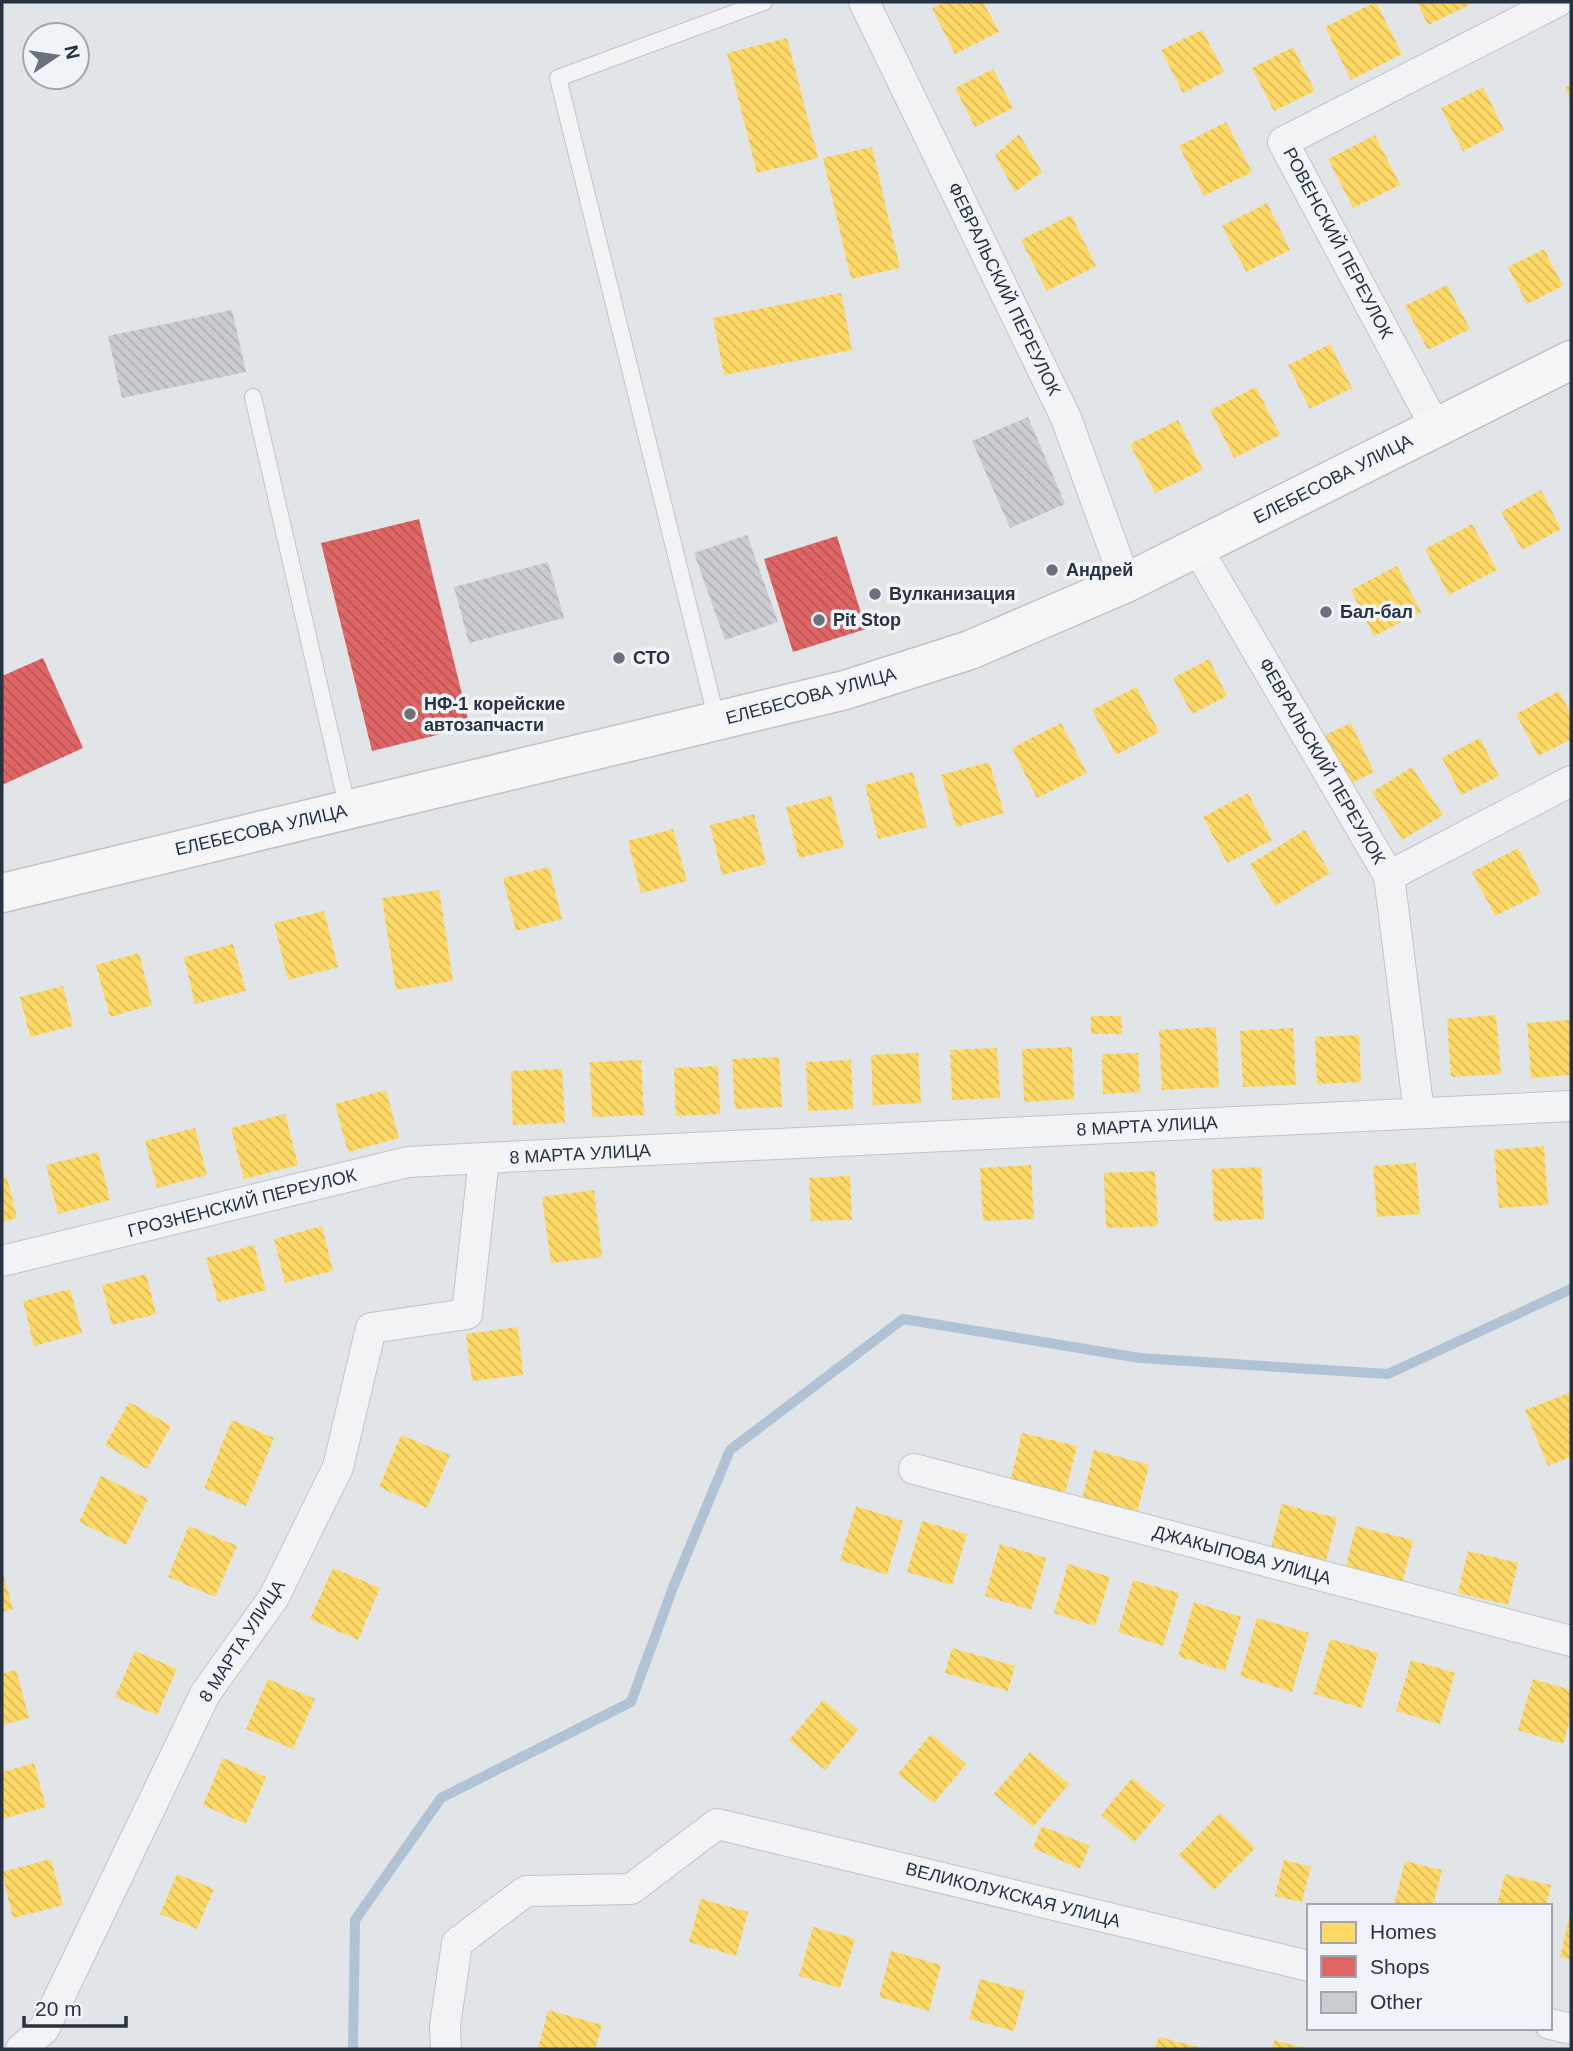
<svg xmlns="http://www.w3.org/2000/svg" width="1573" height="2051" font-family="Arial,sans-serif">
<defs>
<pattern id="homes-back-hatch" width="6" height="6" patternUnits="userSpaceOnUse" patternTransform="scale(1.75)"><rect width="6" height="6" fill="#ffd966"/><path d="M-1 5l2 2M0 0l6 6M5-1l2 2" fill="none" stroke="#dbbb5a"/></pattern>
<pattern id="shops-back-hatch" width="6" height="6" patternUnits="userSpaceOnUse" patternTransform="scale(1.75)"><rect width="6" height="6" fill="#e06666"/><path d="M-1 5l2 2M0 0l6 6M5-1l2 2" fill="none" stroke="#b65556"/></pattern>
<pattern id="building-back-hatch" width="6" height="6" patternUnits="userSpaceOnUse" patternTransform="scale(1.75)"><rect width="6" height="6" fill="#cacdd0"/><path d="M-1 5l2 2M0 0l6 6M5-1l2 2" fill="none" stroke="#aeb0b4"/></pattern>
</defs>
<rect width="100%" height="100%" fill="#e2e5e8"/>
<g fill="url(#homes-back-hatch)">
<path d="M945,2H983L999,32L955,54L932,8Z"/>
<path d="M1376,2L1402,54L1351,80L1325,27Z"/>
<path d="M1417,2H1468L1469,5L1428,25Z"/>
<path d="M1202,30L1224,72L1183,93L1161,50Z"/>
<path d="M787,38L818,158L757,173L727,53Z"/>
<path d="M1293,47L1315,91L1274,111L1252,68Z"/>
<path d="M993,69L1013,108L975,127L955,88Z"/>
<path d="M1571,84V100L1565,88Z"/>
<path d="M1483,87L1504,130L1463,151L1441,108Z"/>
<path d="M1226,122L1252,172L1204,196L1179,146Z"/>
<path d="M1019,134L1042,172L1015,192L995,155Z"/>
<path d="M1375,135L1400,185L1353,208L1328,159Z"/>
<path d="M872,147L900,268L851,279L823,158Z"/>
<path d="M1267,203L1290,250L1246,272L1222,226Z"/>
<path d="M1071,215L1096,266L1047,291L1021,240Z"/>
<path d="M1544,249L1563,286L1527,304L1508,267Z"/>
<path d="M1447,285L1470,329L1428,350L1405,306Z"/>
<path d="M841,293L852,350L724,375L713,318Z"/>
<path d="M1330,344L1352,388L1310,409L1288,365Z"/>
<path d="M1256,387L1280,435L1234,458L1210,410Z"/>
<path d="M1178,420L1203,470L1155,493L1130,444Z"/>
<path d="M1541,490L1561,529L1522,550L1501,512Z"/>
<path d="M1472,524L1497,570L1449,595L1425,549Z"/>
<path d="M1397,566L1421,612L1374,636L1351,590Z"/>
<path d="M1209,659L1227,696L1192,714L1173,678Z"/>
<path d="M1136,687L1159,732L1116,755L1092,710Z"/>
<path d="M1559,691L1571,714V739L1538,756L1516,714Z"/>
<path d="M1061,723L1087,773L1037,798L1012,748Z"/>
<path d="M1351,723L1374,772L1344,787L1321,737Z"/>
<path d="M1480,738L1499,776L1461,795L1442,758Z"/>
<path d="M989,762L1004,813L956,827L941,775Z"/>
<path d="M1412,767L1443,815L1402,840L1372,792Z"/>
<path d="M913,772L927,827L878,839L865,785Z"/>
<path d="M1248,793L1272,840L1227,863L1203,817Z"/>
<path d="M831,796L844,847L799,858L786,807Z"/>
<path d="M754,814L766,864L722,875L710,825Z"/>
<path d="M673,829L687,881L641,893L628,841Z"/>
<path d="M1305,830L1330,873L1275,906L1250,864Z"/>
<path d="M1518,848L1541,893L1495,916L1472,872Z"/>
<path d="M549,867L562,919L516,931L503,878Z"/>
<path d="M439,890L453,981L396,990L382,898Z"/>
<path d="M324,911L338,967L288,980L274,923Z"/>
<path d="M233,944L246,991L195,1004L184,957Z"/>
<path d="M139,953L152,1005L110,1017L96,965Z"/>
<path d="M63,986L73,1026L30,1037L20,997Z"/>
<path d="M1496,1015L1501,1074L1451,1077L1447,1019Z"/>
<path d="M1091,1016H1121L1122,1034H1091Z"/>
<path d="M1571,1020V1075L1531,1078L1527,1023Z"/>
<path d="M1216,1027L1219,1087L1162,1090L1159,1030Z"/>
<path d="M1293,1028L1296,1085L1243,1087L1240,1031Z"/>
<path d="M1359,1035L1361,1082L1317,1084L1315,1037Z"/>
<path d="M1072,1047L1074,1099L1024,1102L1022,1049Z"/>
<path d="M997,1048L1000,1098L952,1100L950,1050Z"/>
<path d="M918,1053L921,1103L873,1105L871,1055Z"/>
<path d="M1138,1053L1140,1092L1103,1094L1102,1054Z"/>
<path d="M779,1057L782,1107L735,1109L732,1059Z"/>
<path d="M641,1060L644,1115L592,1117L590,1062Z"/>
<path d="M851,1060L853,1109L808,1111L806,1062Z"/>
<path d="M718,1066L720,1114L676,1116L674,1068Z"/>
<path d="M562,1069L565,1123L513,1125L511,1071Z"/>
<path d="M386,1090L399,1138L348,1152L335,1104Z"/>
<path d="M285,1114L298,1165L244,1179L231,1128Z"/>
<path d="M195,1128L207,1175L157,1188L145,1141Z"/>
<path d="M1544,1146L1548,1205L1499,1208L1494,1150Z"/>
<path d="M98,1152L110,1200L58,1214L46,1165Z"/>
<path d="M1416,1163L1420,1214L1377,1217L1373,1166Z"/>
<path d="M1031,1165L1034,1219L983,1221L980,1168Z"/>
<path d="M1261,1167L1264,1219L1214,1221L1212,1169Z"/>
<path d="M1155,1171L1158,1226L1106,1228L1104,1173Z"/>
<path d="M850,1176L852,1220L811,1221L809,1178Z"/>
<path d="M7,1177L17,1218L2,1222V1179Z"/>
<path d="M594,1190L602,1257L551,1263L542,1197Z"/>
<path d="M322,1226L333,1271L285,1283L274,1239Z"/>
<path d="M254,1245L266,1290L218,1302L206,1258Z"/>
<path d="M146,1274L156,1314L112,1325L102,1285Z"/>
<path d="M70,1289L82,1333L34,1346L23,1301Z"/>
<path d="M518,1327L523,1375L472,1381L466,1334Z"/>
<path d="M1571,1392V1457L1548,1466L1525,1410Z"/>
<path d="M129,1402L171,1426L147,1469L105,1445Z"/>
<path d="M232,1420L274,1438L246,1506L204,1488Z"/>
<path d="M1022,1433L1077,1446L1065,1493L1011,1479Z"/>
<path d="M401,1435L450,1455L427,1508L379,1487Z"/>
<path d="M1094,1450L1149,1465L1137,1513L1082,1499Z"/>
<path d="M101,1476L148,1499L126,1545L79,1522Z"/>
<path d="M1282,1504L1337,1518L1325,1565L1270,1552Z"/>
<path d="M856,1506L903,1521L887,1575L840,1560Z"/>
<path d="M922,1521L967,1534L952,1585L907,1572Z"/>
<path d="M189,1526L237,1546L215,1597L168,1577Z"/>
<path d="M1356,1526L1413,1540L1401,1589L1344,1575Z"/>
<path d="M1000,1544L1046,1558L1031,1610L985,1596Z"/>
<path d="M1468,1551L1518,1563L1508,1605L1458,1593Z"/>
<path d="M1068,1564L1110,1577L1095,1626L1054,1613Z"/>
<path d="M333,1568L380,1588L358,1640L310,1619Z"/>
<path d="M2,1570L13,1609L2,1612Z"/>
<path d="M1133,1580L1179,1593L1163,1646L1118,1632Z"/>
<path d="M1194,1602L1241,1617L1225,1671L1178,1656Z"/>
<path d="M1257,1618L1309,1633L1292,1692L1240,1676Z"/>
<path d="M1330,1639L1378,1653L1362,1708L1314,1694Z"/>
<path d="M952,1648L1015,1666L1008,1691L945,1673Z"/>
<path d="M135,1651L177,1669L157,1715L115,1697Z"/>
<path d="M1411,1660L1455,1673L1440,1724L1396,1711Z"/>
<path d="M16,1670L29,1718L2,1725V1674Z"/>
<path d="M268,1679L315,1699L293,1749L246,1729Z"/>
<path d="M1533,1679L1571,1690V1716L1563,1744L1518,1730Z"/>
<path d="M823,1700L858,1730L825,1770L789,1740Z"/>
<path d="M931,1734L966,1764L934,1803L898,1774Z"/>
<path d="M1030,1752L1069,1784L1033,1827L994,1794Z"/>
<path d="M223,1758L266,1777L246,1824L203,1805Z"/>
<path d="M34,1763L46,1807L2,1819V1772Z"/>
<path d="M1132,1778L1165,1806L1134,1842L1101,1815Z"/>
<path d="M1220,1813L1255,1848L1214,1890L1179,1855Z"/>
<path d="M1042,1826L1090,1846L1080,1869L1033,1848Z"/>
<path d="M51,1859L63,1905L13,1918L2,1872Z"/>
<path d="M1284,1860L1311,1867L1302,1902L1275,1896Z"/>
<path d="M1405,1861L1442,1870L1433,1906H1394Z"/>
<path d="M177,1874L214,1889L197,1929L160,1914Z"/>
<path d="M1505,1874L1551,1885L1546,1906H1497Z"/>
<path d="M701,1899L748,1912L736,1956L689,1942Z"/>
<path d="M1570,1913H1571V1960L1560,1957Z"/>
<path d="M813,1927L855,1939L840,1988L799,1976Z"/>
<path d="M891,1951L941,1965L929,2011L879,1997Z"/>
<path d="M980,1979L1025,1991L1014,2031L969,2019Z"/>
<path d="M548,2010L602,2025L595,2049H538Z"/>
<path d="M1159,2037L1202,2048L1201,2049H1155Z"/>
<path d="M1274,2040L1305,2048V2049H1272Z"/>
</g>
<g fill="url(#shops-back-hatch)">
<path d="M419,519L470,727L372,751L321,543Z"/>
<path d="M837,536L866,629L793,652L764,559Z"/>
<path d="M43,658L83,748L2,785V676Z"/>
</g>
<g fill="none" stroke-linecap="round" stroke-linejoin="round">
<path stroke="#b0c3d4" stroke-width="10" d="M353,2049L355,1920L441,1798L631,1702L674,1585L730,1450L903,1319L1140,1358L1388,1374L1571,1289"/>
</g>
<g fill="url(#building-back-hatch)">
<path d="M232,310L246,372L122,398L108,336Z"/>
<path d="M1028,417L1065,504L1010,528L972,441Z"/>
<path d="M747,535L778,622L725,640L694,553Z"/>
<path d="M548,562L564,618L469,643L454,587Z"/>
</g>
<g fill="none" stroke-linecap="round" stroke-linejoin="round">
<defs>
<g id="service">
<path d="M253,397L348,810"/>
<path d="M717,721L558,78L764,2"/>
</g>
<g id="minor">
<path d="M864,2L1066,418L1126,583"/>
<path d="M1436,428L1283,142L1557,2"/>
<path d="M1197,548L1389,876L1419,1113"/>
<path d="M1389,876L1571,781"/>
<path d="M2,1261L408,1162L484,1158"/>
<path d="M914,1469L1571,1641"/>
<path d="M1550,2024L1571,2029"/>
<path d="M21,2049L44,2029L205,1694L274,1597L338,1467L371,1328L467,1314L484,1158L1571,1106"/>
<path d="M446,2049L445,2026L457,1943L526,1891L631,1889L717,1824L1309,1966"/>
</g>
<path id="primary" d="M2,893L845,690L970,650L1126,583L1571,360"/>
</defs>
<use href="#service" stroke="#c0c3c6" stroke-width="18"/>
<use href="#minor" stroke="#c0c3c6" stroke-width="32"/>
<use href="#primary" stroke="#bec2c6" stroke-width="41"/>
<use href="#service" stroke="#f2f3f4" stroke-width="16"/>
<use href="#minor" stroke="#f2f3f4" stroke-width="30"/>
<use href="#primary" stroke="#f6f6f7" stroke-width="38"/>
</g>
<g fill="#69717c" stroke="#f0f3f7" stroke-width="2.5">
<circle cx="1052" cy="570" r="7"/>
<circle cx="875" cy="594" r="7"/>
<circle cx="1326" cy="612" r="7"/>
<circle cx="819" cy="620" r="7"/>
<circle cx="619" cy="658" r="7"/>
<circle cx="410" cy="714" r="7"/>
</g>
<g text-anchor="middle" stroke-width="7" stroke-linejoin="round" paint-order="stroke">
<g font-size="18" fill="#283342" stroke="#f0f3f7">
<text transform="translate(1338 243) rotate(62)" y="6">РОВЕНСКИЙ ПЕРЕУЛОК</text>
<text transform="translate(1004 289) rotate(64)" y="6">ФЕВРАЛЬСКИЙ ПЕРЕУЛОК</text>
<text transform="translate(1333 479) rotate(-27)" y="6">ЕЛЕБЕСОВА УЛИЦА</text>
<text transform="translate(811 696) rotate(-15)" y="6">ЕЛЕБЕСОВА УЛИЦА</text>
<text transform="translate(1322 761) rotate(60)" y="6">ФЕВРАЛЬСКИЙ ПЕРЕУЛОК</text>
<text transform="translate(261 830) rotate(-13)" y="6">ЕЛЕБЕСОВА УЛИЦА</text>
<text transform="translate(1147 1126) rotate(-3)" y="6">8 МАРТА УЛИЦА</text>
<text transform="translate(580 1154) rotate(-3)" y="6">8 МАРТА УЛИЦА</text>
<text transform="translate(242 1203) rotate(-14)" y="6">ГРОЗНЕНСКИЙ ПЕРЕУЛОК</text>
<text transform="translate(1242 1555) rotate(15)" y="6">ДЖАКЫПОВА УЛИЦА</text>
<text transform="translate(242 1641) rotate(-57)" y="6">8 МАРТА УЛИЦА</text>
<text transform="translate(1013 1895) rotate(14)" y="6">ВЕЛИКОЛУКСКАЯ УЛИЦА</text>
</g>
<g font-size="18" font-weight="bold" fill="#283342" stroke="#f0f3f7" text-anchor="start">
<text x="1066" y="576">Андрей</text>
<text x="889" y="600">Вулканизация</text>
<text x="1340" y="618">Бал-бал</text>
<text x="833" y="626">Pit Stop</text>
<text x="633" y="664">СТО</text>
<text x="424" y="710">НФ-1 корейские<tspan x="424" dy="21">автозапчасти</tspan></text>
</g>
</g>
<rect width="1573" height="2051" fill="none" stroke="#283342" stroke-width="7"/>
<rect x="1307" y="1904" width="245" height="126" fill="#f0f3f7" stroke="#a0a6af" stroke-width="2"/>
<rect x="1321" y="1922" width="35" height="21" fill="#ffd966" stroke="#a0a6af" stroke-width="2"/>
<text x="1370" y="1939" font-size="21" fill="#283342">Homes</text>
<rect x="1321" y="1956" width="35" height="21" fill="#e06666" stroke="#a0a6af" stroke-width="2"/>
<text x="1370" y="1974" font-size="21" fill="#283342">Shops</text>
<rect x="1321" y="1992" width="35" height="21" fill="#cacdd0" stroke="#a0a6af" stroke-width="2"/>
<text x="1370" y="2009" font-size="21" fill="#283342">Other</text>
<g transform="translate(56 56) rotate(77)"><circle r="33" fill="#f0f3f7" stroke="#a0a6af" stroke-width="2"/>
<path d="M0-5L12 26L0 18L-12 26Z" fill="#69717c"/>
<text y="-10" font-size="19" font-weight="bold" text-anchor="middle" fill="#283342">N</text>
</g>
<path d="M24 2016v10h102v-10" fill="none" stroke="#283342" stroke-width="3.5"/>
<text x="35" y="2016" font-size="21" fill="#283342" stroke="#f0f3f7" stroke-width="5" paint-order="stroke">20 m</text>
</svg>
